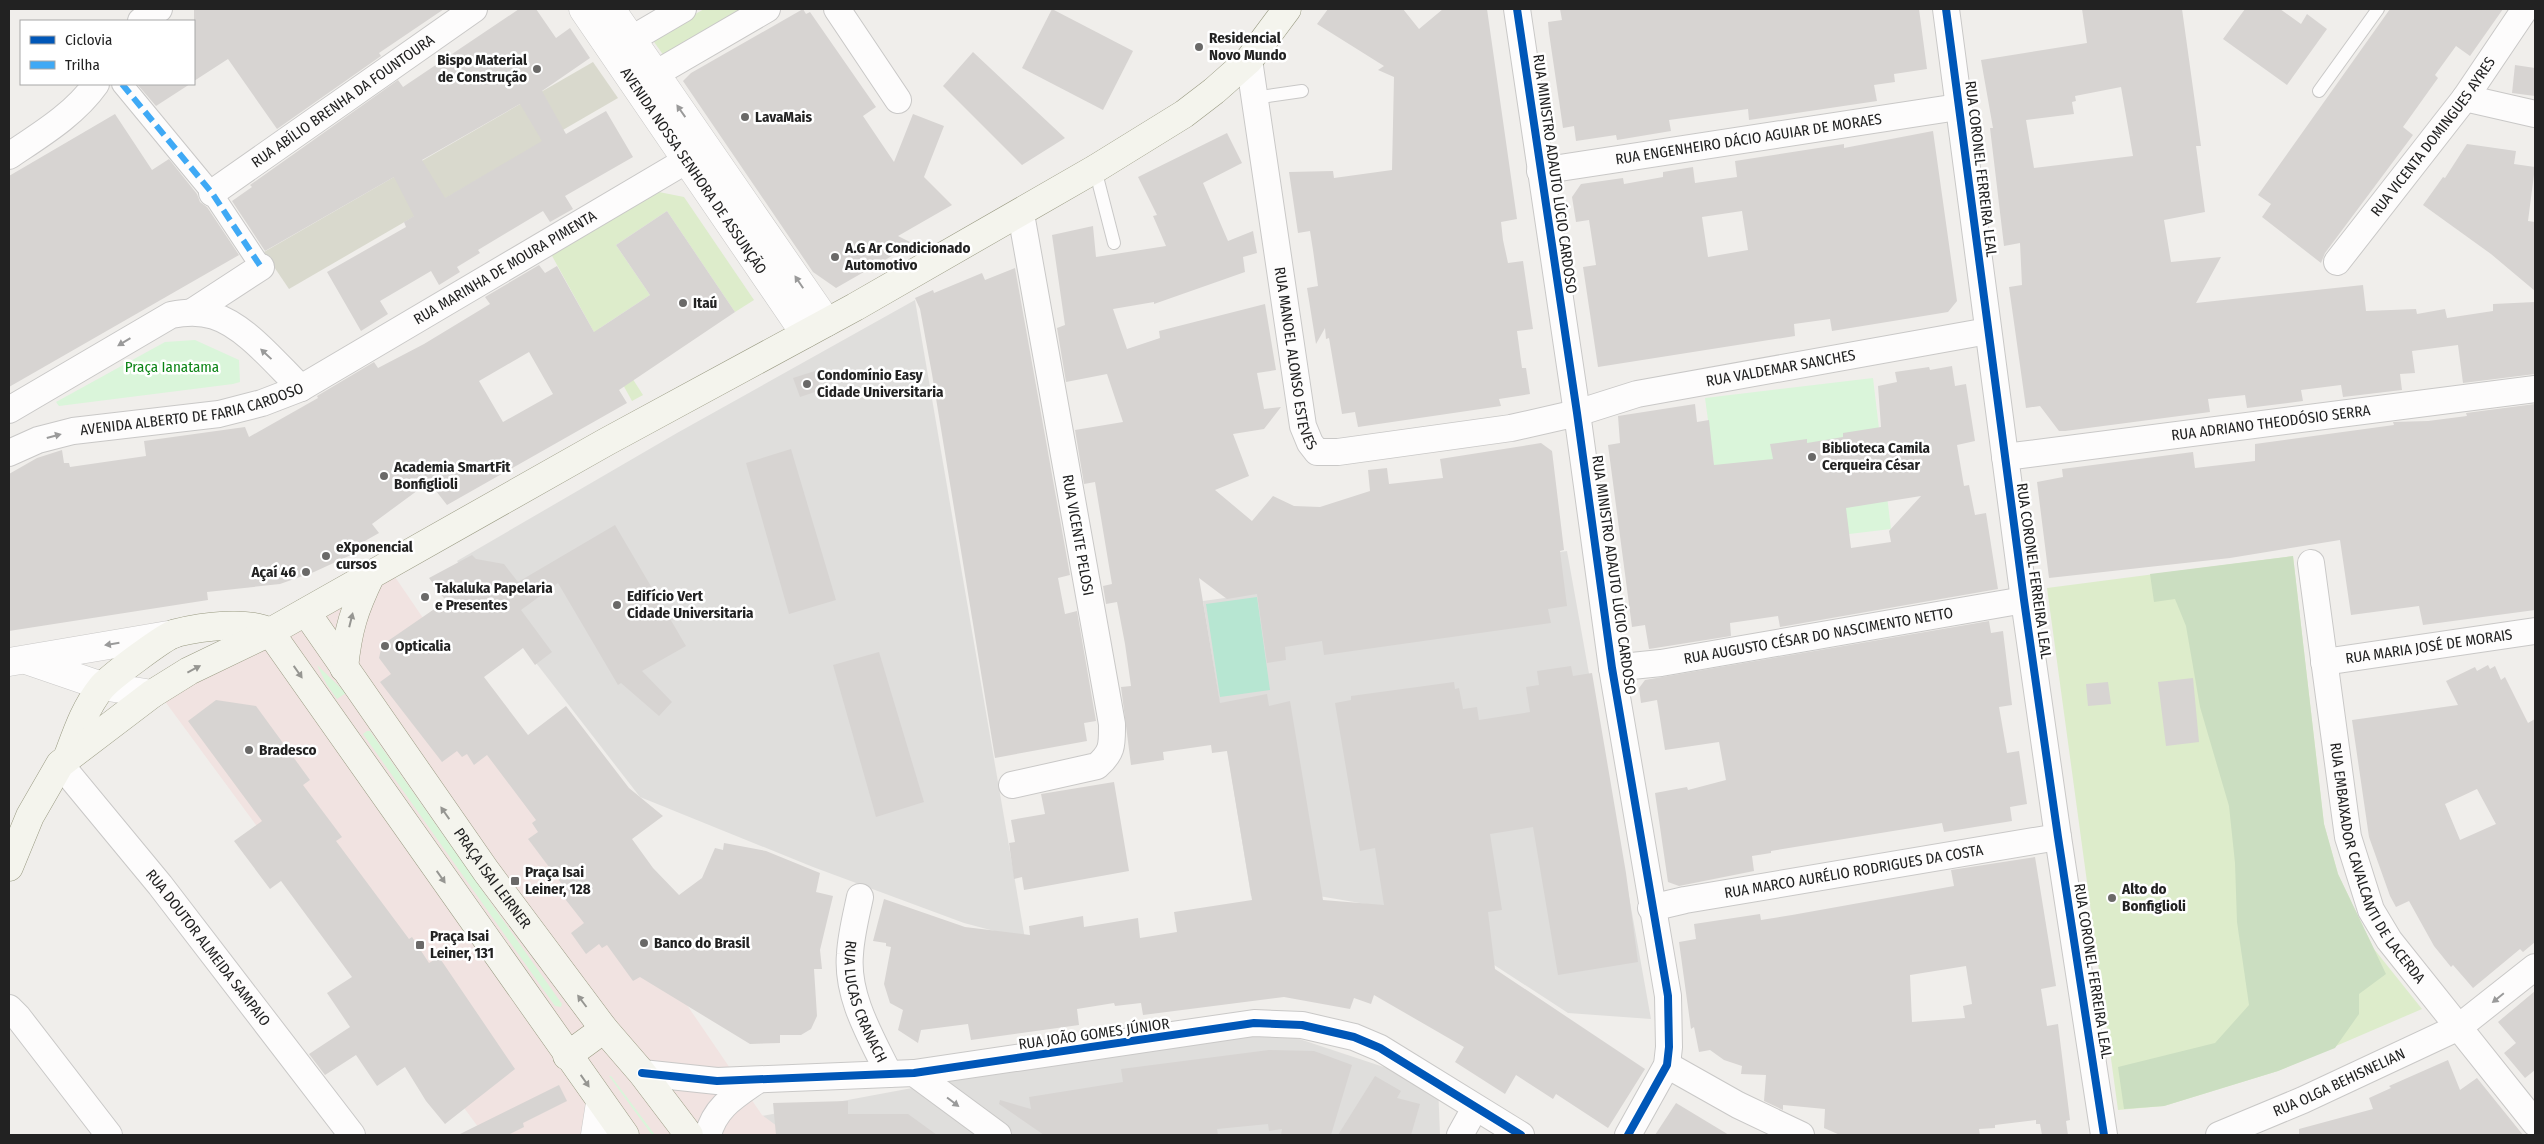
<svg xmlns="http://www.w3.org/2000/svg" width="2544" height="1144" font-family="'Fira Sans Condensed',sans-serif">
<rect width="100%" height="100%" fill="#f0eeeb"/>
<g fill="#dfdedc">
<path d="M915,300L1025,939L964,923L813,867L640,797L457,561L677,433Z"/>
<path d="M1567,551L1651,1019L1568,1013L1413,912L1307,894L1251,896L1203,601Z"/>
<path d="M1254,1024L1438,1085L1440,1135H789L762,1116Z"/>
</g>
<path fill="#f1e3e1" d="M393,574L762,1115L789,1135H484L164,700Z"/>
<path fill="#d9d9cd" d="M593,62L618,98L289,289L264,252Z"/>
<g fill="#ddeccb">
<path d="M704,9H746L664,56L652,39Z"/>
<path d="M659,192L684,197L754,300L735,312L667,211L616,245L650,295L600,328L643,395L632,401L551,254Z"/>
<path d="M2293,556L2324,824L2338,874L2374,949L2422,1009L2278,1071L2164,1106L2118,1110L2047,588Z"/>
</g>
<path fill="#cbdec1" d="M2293,556L2324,824L2338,874L2386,974L2359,994V1014L2335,1048L2278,1071L2164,1106L2124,1109L2118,1067L2215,1043L2249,1005L2237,922L2235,863L2229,806L2200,707L2186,626L2175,599L2154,602L2150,574Z"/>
<g fill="#daf5da">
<path d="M195,340L239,360L240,382L233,384L59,406L56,402L165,342Z"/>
<path d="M1873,378L1891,529L1757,545L1714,465L1705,398Z"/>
<path d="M317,665L346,693L337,699L327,685Z"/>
<path d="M367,731H370L562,1004L561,1007L555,1006L363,734Z"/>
<path d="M609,1076H611L655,1135H652Z"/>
</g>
<path fill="#b7e6d2" d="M1257,597L1270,690L1220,697L1206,604Z"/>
<g fill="#d7d4d2" fill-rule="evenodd">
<path d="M194,9H444L379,53L381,56L277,129L228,59L194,81Z"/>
<path d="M519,9H536L556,38L570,28L590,58L542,91L566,134L606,111L633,157L565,196L573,209L550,222L543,211L478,250L480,253L457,267L460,272L439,285L431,271L380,301L388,314L361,331L327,272L406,227L404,222L414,216L394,177L265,251L232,201L252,187L250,185L398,80L403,87ZM520,104L542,141L445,198L422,160Z"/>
<path d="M803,9L806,14L810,12L876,107L863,116L894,162L913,114L944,126L924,177L952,205L898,236L910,242L890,257L836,288L813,272L683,81L691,73Z"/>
<path d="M1052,9L1133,51L1103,110L1022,68Z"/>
<path d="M1328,9H1403L1419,29L1443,9H1487L1517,219L1501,222L1503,240L1508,263L1523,261L1533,329L1517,331L1522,368H1526L1530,394L1499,399L1501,406L1358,427L1355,412L1342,414L1329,338L1326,339L1325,328L1316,344L1307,288L1318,286L1313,250L1310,231L1298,233L1289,172L1333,171L1334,178L1392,170L1394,77L1378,70L1384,66L1317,24Z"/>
<path d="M1560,9H1919L1927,69L1894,74L1895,82L1874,85L1877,101L1749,120L1748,109L1669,120L1671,131L1617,140L1616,135L1576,141L1574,126L1563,128L1549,33L1548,22L1562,20Z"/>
<path d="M2082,9H2182L2201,146H2196L2205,212L2164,220L2171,262L2221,257L2196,303L2363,285L2366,311L2416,309L2417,314L2445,309L2447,318L2493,311V304L2535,302V374L2463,383L2458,345L2412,351L2415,373L2400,374L2402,390L2343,397L2341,385L2301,390L2303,401L2247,408L2245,395L2208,399L2210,412L2065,431H2059L2040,406L2026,408L2009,287L2022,285L2020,243L2004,246L1990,128H1993L1981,60L2087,43ZM2121,87L2133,156L2034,168L2026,120L2074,114L2072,102L2076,101L2075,96Z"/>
<path d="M2245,9H2280L2301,24L2307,14L2327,29L2287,85L2223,39Z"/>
<path d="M2390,9H2503L2470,56L2456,46L2435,75L2438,78L2403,127L2413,135L2325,253L2321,263L2262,217L2271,204L2258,195Z"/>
<path d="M973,52L1020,96L1065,138L1022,165L943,86Z"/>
<path d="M2515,65L2535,68V96L2512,93Z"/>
<path d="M137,84H190L156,106Z"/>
<path d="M115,114L152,170L169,159L197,194L200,202L207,207L239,255L9,387V176Z"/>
<path d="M1933,131L1957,301L1948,312L1832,331L1830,319L1794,324L1795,336L1598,367L1583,267L1596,265L1589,220L1576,222L1572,197L1581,184L1623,178L1624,184L1663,177V172L1693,167L1695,183L1737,177L1735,161L1844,144V148ZM1742,211L1748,250L1708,257L1702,217Z"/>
<path d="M1227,133L1242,163L1203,183L1228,241L1253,231L1257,253L1243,257L1245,272L1154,304V302L1113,309L1127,349L1160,338L1159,331L1265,304L1276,370L1257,373L1264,409L1281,407L1264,429L1233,434L1249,476L1215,490L1252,521L1273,496L1294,506L1320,507L1370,491L1368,470L1387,468L1389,484L1443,478L1440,459L1541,443L1552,451L1564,550L1560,551L1567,606L1548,609L1551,623L1324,655L1322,641L1285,647L1286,660L1267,663L1257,594L1227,599L1199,578L1220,703L1267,694L1269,706L1290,701L1323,900L1384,905L1375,848L1360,851L1335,703L1351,700V696L1454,682L1455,689L1459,688L1463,709L1477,707L1479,720L1530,712L1526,687L1539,685L1537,671L1571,666L1573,676L1592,673L1626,873L1638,962L1558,975L1533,827L1490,834L1502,910L1488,912L1495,969L1645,1069L1608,1128L1556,1094L1553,1099L1516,1075L1505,1094L1455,1062L1464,1047L1374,995L1371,1004L1354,998L1350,1009L1284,997L1143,1015L1141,1003L1115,1006L1114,1003L1077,1009L1079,1025L971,1040L968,1024L921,1030L918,1043L898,1030L903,1010L890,1003L884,984L891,947L886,946V943L873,941L884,899L965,927L1030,935L1029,926L1083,916L1084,927L1138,918L1140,938L1177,932L1174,912L1252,900L1227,751L1212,753L1211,745L1163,752L1164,760L1131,765L1121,687L1131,686L1125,644L1117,602L1106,604L1103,586L1112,584L1095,482L1084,484L1075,430L1123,422L1107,374L1066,382L1057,328L1065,325L1052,235L1093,226L1096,257L1166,246L1153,216L1157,215L1138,177Z"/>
<path d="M2467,144L2516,151L2514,164L2535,167L2528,221L2535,222V291L2491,254L2423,205L2443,177L2445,178Z"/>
<path d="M667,211L735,312L619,390L627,403L447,505L429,482L372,524L379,533L349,550L353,554L314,572L280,584L207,592L208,600L9,631V474L37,458L62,450L64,463H69L70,467L146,456L144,441L245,427L249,437L318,398L317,396L374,362L378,368L424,344L490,304L485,297L539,265L545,273L557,266L594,332L650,295L616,245ZM529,352L553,394L503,422L479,381Z"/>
<path d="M1015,268L1070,575L1058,578L1065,614L1077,611L1096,721L1084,723L1087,741L995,758L932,374L920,309L915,298L933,290L934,293L982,273L985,280Z"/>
<path d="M1952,366L1955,386L1966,384L1975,441L1957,445L1964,486L1969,485L1975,515L1986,513L1998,589L1780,627L1778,616L1730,623L1731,636L1649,649L1645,625L1632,627L1608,445L1620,443L1618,416L1695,404L1697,422L1709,420L1714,465L1773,459L1770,444L1807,439V443L1843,437V433L1881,427L1878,386L1897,382L1895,372L1929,367L1930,370ZM1921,496L1889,531L1891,542L1851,548L1846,508Z"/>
<path d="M815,371L821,390L800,397L793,378Z"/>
<path d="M2535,404V610L2423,625L2419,606L2351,615L2340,540L2230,558L2049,578L2037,482L2063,477L2062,469L2193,452L2195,468L2255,461V444L2394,425L2393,422L2428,421L2467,416L2466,413Z"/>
<path d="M791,449L836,600L789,614L746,463Z"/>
<path d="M615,525L686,646L642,671L672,702L659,716L621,683L618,685L558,583L521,610L552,652L535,665L523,648L484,677L528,735L566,706L629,788L663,816L632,839L653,868L679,895L702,878L715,848L723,850L724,843L766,851L820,873L816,892L833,896L820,950L822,969H814L817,1016L811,1029L801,1035H780V1043L750,1044L640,977L633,981L607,945L602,948L599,944L586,954L571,933L584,923L562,895L567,891L528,839L538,832L532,823L536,820L487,755L474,765L467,754L462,757L457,751L442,762L380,682L391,674L379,658L382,645L446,601L429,578L472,555L476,559L504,564L518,582Z"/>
<path d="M1989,621L1991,633L2003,631L2012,705L1999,707L2007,753L2019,751L2027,804L2010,807L2012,821L1944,832L1942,823L1771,851V853L1752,856L1754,871L1679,886L1668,882L1655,793L1687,787L1688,790L1726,780L1719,742L1665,750L1657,700L1641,703L1639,688L1645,680Z"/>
<path d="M879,652L924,802L876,817L833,665Z"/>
<path d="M2488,665L2490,669L2495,666L2501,680L2505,677L2528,723L2535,719V942L2523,952L2520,949L2473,988L2453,965L2451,967L2434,946L2409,901L2396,907L2390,896L2369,837L2352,720L2458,705L2446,681L2475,667L2477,671ZM2477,789L2496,824L2460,840L2445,804Z"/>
<path d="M2193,678L2199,742L2166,746L2158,682Z"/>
<path d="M2108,682L2111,704L2088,706L2086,684Z"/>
<path d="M216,700L256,706L310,780L303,785L342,837L336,841L409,939L412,937L429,963L439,957L515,1069L445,1124L426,1101L405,1067L377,1086L356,1055L325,1075L309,1054L350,1027L327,993L352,977L281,881L270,889L234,841L262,821L188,721Z"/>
<path d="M1114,782L1129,871L1024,890L1022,877L1014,879L1009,843L1015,842L1011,820L1045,814L1041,794Z"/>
<path d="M2035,857L2056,986L2041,989L2047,1026L2058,1024L2070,1120L2066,1121L2068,1135H2042L2040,1124H2036V1120L1995,1125V1128L1979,1129L1980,1135H1840L1824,1128L1825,1109L1783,1105V1110L1764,1101L1766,1075L1741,1074L1742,1066L1724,1060L1710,1050L1699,1052L1694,1027L1691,1029L1679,942L1696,939L1694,924L1760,914L1761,920L1792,915L1954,886L1951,870ZM1966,966L1972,1004L1963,1006L1965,1018L1912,1022L1910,975Z"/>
<path d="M2535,991V1070L2525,1078L2504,1053L2516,1043L2498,1022Z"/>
<path d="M1269,1050L1314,1051L1352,1065L1331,1135H1281L1282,1129L1269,1131L1268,1124L1217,1129L1218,1135H1044L999,1104L1000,1100L1031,1109L1029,1097L1123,1082L1121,1069Z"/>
<path d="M2448,1060L2460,1090L2477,1078L2523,1135H2299V1129L2373,1109L2369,1098L2391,1088L2389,1086Z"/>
<path d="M1375,1076L1401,1091L1397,1098L1420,1104L1411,1135H1338Z"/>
<path d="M559,1085L567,1101L523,1123L524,1127L508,1135H458Z"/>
<path d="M848,1101V1114H908L937,1135H776L773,1103Z"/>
<path d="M1676,1103L1729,1135H1655Z"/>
</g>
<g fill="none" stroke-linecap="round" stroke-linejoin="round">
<defs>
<g id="service">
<path d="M2319,91L2378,9"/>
<path d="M1254,98L1302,91"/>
<path d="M1095,169L1114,243"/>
</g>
<path id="pedestrian" d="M122,84L212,193L261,267"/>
<g id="minor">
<path d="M837,9L898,100"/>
<path d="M1517,9L1577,413L1612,668L1668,996L1669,1047L1667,1065L1628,1135"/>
<path d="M1946,9L2024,600L2058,837L2104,1135"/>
<path d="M141,21L159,9"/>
<path d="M613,50L683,9"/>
<path id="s1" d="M1249,60L1303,426L1310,443L1317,452H1338L1511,428L1577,413L1637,394L1988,331"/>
<path d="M638,84L767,9"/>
<path d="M2465,98L2535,114"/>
<path d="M9,156C40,135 74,115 96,84"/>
<path id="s2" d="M1540,171L1958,107"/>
<path id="s3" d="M212,193L474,9"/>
<path id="s4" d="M2337,262L2465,98L2525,9"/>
<path d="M192,312L261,267"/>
<path d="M9,410L171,315C186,312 199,311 214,316C246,326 277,365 301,388"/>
<path id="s5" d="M9,453L38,440L73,431L219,414L262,403L301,388L704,150"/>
<path id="s6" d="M2005,457L2535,389"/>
<path id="s7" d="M2311,563L2348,837L2371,910L2389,940L2535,1123"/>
<path id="s8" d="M2324,662L2535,631"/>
<path id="s9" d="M1612,668L1661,663L2024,600"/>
<path id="s10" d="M60,764L160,885L352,1135"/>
<path d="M1012,785L1097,766C1113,752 1112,745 1112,724L1021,214"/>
<path id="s11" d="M860,897C856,916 851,935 850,954C846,996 871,1037 889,1074"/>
<path id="s12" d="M1651,908L1685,900L2058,837"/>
<path d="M9,1008L18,1017L109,1135"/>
<path d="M1667,1065L1738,1105L1801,1135"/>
<path d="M642,1073L717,1081L914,1073L1254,1023L1302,1025L1354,1037L1380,1048L1521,1135"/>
<path d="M914,1073L998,1135"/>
<path d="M708,1135C715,1107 735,1096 758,1080"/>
<path d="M1460,1135L1475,1108"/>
<path id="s13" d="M2219,1135L2303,1100L2459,1027L2535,967"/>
</g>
<g id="tertiary">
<path id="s14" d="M583,9L805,334"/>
<path d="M611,9L827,322"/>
<path d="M26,660L102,686L152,694"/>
<path d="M9,662L174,634"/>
<path d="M595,1135L600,1103"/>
</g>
<g id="secondary">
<path id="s15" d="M306,612L486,871L604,1029L642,1073L689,1135"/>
<path d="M344,668C348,629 354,610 371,575"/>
<path d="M68,756C77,732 85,708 101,688C109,678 165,636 176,633C201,627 247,620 270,632L625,1135"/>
<path d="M9,867L30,816L60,764L152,694L189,671L270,632L606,442L855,307L1095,169L1184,114L1214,91L1249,60L1287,9"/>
<path d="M567,1056L604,1029"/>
</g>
</defs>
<use href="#service" stroke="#c9c8c7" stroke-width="14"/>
<use href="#pedestrian" stroke="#c9c8c7" stroke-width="22"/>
<use href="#minor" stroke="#c9c8c7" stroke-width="28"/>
<use href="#tertiary" stroke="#c9c8c7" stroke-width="29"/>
<use href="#secondary" stroke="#999a82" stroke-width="29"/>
<use href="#service" stroke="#fdfcfc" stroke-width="12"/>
<use href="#pedestrian" stroke="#fdfcfc" stroke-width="20"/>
<use href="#minor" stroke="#fdfcfc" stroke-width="26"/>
<use href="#tertiary" stroke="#fdfcfc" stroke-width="28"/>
<use href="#secondary" stroke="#f4f4ed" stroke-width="28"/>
<path stroke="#3fa9f5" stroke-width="6" stroke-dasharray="12 6" stroke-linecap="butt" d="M122,84L212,193L261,267"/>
<defs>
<g id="cycleway">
<path d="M1517,9L1577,413L1612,668L1668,996L1669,1047L1667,1065L1628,1135"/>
<path d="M1946,9L2024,600L2058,837L2104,1135"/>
<path d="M642,1073L717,1081L914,1073L1254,1023L1302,1025L1354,1037L1380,1048L1521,1135"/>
</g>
</defs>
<use href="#cycleway" stroke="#fff" stroke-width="11"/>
<use href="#cycleway" stroke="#0057b8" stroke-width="8"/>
</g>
<defs><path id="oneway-solid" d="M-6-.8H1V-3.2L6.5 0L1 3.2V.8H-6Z" transform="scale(1.25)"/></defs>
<g fill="#9a9a9a">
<use href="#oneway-solid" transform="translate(681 111) rotate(-125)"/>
<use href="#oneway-solid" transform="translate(799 282) rotate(-124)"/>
<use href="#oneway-solid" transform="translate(124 342) rotate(149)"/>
<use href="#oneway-solid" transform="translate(266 354) rotate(-137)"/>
<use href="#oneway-solid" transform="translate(54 436) rotate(-15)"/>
<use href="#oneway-solid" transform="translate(112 644) rotate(171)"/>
<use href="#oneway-solid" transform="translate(2498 998) rotate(141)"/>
<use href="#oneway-solid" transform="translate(953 1102) rotate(37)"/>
</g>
<g fill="#969692">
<use href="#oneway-solid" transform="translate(351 620) rotate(-76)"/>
<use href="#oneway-solid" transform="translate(194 669) rotate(-28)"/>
<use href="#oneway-solid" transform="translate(298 672) rotate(55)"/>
<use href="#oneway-solid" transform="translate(445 813) rotate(-125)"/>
<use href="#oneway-solid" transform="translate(441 877) rotate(55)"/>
<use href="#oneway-solid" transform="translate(582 1001) rotate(-127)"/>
<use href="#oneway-solid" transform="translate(585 1081) rotate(55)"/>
</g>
<g fill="#6a6968" stroke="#fff" stroke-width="2">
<circle cx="1199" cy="47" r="5"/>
<circle cx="537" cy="69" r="5"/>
<circle cx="745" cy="117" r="5"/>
<circle cx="835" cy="257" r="5"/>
<circle cx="683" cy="303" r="5"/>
<circle cx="807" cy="384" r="5"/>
<circle cx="1812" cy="457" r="5"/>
<circle cx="384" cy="476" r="5"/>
<circle cx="326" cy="556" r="5"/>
<circle cx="306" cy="572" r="5"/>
<circle cx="425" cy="597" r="5"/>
<circle cx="617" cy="605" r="5"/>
<circle cx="385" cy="646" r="5"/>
<circle cx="249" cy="750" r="5"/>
<rect x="510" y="876" width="10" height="10" rx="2.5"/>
<circle cx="2112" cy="898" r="5"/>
<circle cx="644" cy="943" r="5"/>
<rect x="415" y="940" width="10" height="10" rx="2.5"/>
</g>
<g text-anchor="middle" stroke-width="5" stroke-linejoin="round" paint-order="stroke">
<g font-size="15" font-weight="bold" fill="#222" stroke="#fff" text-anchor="start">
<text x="1209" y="43">Residencial<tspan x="1209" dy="17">Novo Mundo</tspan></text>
<text x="527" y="65" text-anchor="end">Bispo Material<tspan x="527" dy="17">de Construção</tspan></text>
<text x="755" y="122">LavaMais</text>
<text x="845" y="253">A.G Ar Condicionado<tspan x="845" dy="17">Automotivo</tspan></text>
<text x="693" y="308">Itaú</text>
<text x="817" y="380">Condomínio Easy<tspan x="817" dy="17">Cidade Universitaria</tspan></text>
<text x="1822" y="453">Biblioteca Camila<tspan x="1822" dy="17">Cerqueira César</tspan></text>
<text x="394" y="472">Academia SmartFit<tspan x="394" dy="17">Bonfiglioli</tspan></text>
<text x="336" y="552">eXponencial<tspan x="336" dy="17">cursos</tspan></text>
<text x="296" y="577" text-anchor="end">Açaí 46</text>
<text x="435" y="593">Takaluka Papelaria<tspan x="435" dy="17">e Presentes</tspan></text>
<text x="627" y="601">Edifício Vert<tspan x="627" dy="17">Cidade Universitaria</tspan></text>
<text x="395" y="651">Opticalia</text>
<text x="259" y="755">Bradesco</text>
<text x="525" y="877">Praça Isai<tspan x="525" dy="17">Leiner, 128</tspan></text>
<text x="2122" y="894">Alto do<tspan x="2122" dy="17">Bonfiglioli</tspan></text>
<text x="430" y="941">Praça Isai<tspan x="430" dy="17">Leiner, 131</tspan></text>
<text x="654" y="948">Banco do Brasil</text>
</g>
<g font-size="15" fill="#222" stroke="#fff">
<text dy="5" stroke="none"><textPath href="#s3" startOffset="160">RUA ABÍLIO BRENHA DA FOUNTOURA</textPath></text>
<text dy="5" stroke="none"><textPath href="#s4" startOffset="158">RUA VICENTA DOMINGUES AYRES</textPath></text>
<text dy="5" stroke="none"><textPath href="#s2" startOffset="211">RUA ENGENHEIRO DÁCIO AGUIAR DE MORAES</textPath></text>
<text transform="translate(1981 169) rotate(83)" y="5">RUA CORONEL FERREIRA LEAL</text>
<text dy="5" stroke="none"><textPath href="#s14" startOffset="196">AVENIDA NOSSA SENHORA DE ASSUNÇÃO</textPath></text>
<text transform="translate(1555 174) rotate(82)" y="5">RUA MINISTRO ADAUTO LÚCIO CARDOSO</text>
<text dy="5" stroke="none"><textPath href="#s5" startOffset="538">RUA MARINHA DE MOURA PIMENTA</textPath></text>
<text dy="5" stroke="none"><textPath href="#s1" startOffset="302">RUA MANOEL ALONSO ESTEVES</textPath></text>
<text dy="5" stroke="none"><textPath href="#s1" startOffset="872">RUA VALDEMAR SANCHES</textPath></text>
<text dy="5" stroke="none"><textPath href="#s5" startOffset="189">AVENIDA ALBERTO DE FARIA CARDOSO</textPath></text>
<text dy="5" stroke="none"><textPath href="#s6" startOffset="268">RUA ADRIANO THEODÓSIO SERRA</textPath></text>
<text transform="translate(1078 535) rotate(80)" y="5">RUA VICENTE PELOSI</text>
<text transform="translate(2034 571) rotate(82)" y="5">RUA CORONEL FERREIRA LEAL</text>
<text transform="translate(1614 575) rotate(82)" y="5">RUA MINISTRO ADAUTO LÚCIO CARDOSO</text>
<text dy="5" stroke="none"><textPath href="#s9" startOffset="209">RUA AUGUSTO CÉSAR DO NASCIMENTO NETTO</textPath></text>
<text dy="5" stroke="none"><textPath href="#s8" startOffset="106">RUA MARIA JOSÉ DE MORAIS</textPath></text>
<text dy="5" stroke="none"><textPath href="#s7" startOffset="311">RUA EMBAIXADOR CAVALCANTI DE LACERDA</textPath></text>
<text dy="5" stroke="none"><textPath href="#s12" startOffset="206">RUA MARCO AURÉLIO RODRIGUES DA COSTA</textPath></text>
<text dy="5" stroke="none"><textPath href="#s15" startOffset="325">PRAÇA ISAI LEIRNER</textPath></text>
<text dy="5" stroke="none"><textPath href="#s10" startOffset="236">RUA DOUTOR ALMEIDA SAMPAIO</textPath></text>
<text transform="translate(2093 971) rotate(81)" y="5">RUA CORONEL FERREIRA LEAL</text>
<text dy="5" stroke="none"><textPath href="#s11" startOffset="108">RUA LUCAS CRANACH</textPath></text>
<text transform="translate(1094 1034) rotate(-8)" y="5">RUA JOÃO GOMES JÚNIOR</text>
<text dy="5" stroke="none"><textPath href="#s13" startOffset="131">RUA OLGA BEHISNELIAN</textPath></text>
</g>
<g font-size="15" fill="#0c8416" stroke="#fff">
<text x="172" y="372">Praça Ianatama</text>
</g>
</g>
<rect width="2544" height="1144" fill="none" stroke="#222222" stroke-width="20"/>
<rect x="20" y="20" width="175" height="65" fill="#ffffff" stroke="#a7a7a7"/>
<rect x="30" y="36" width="25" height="8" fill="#0057b8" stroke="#a7a7a7"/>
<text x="65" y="45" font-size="15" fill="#222222">Ciclovia</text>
<rect x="30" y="61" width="25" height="8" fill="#3fa9f5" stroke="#a7a7a7"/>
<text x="65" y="70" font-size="15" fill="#222222">Trilha</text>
</svg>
